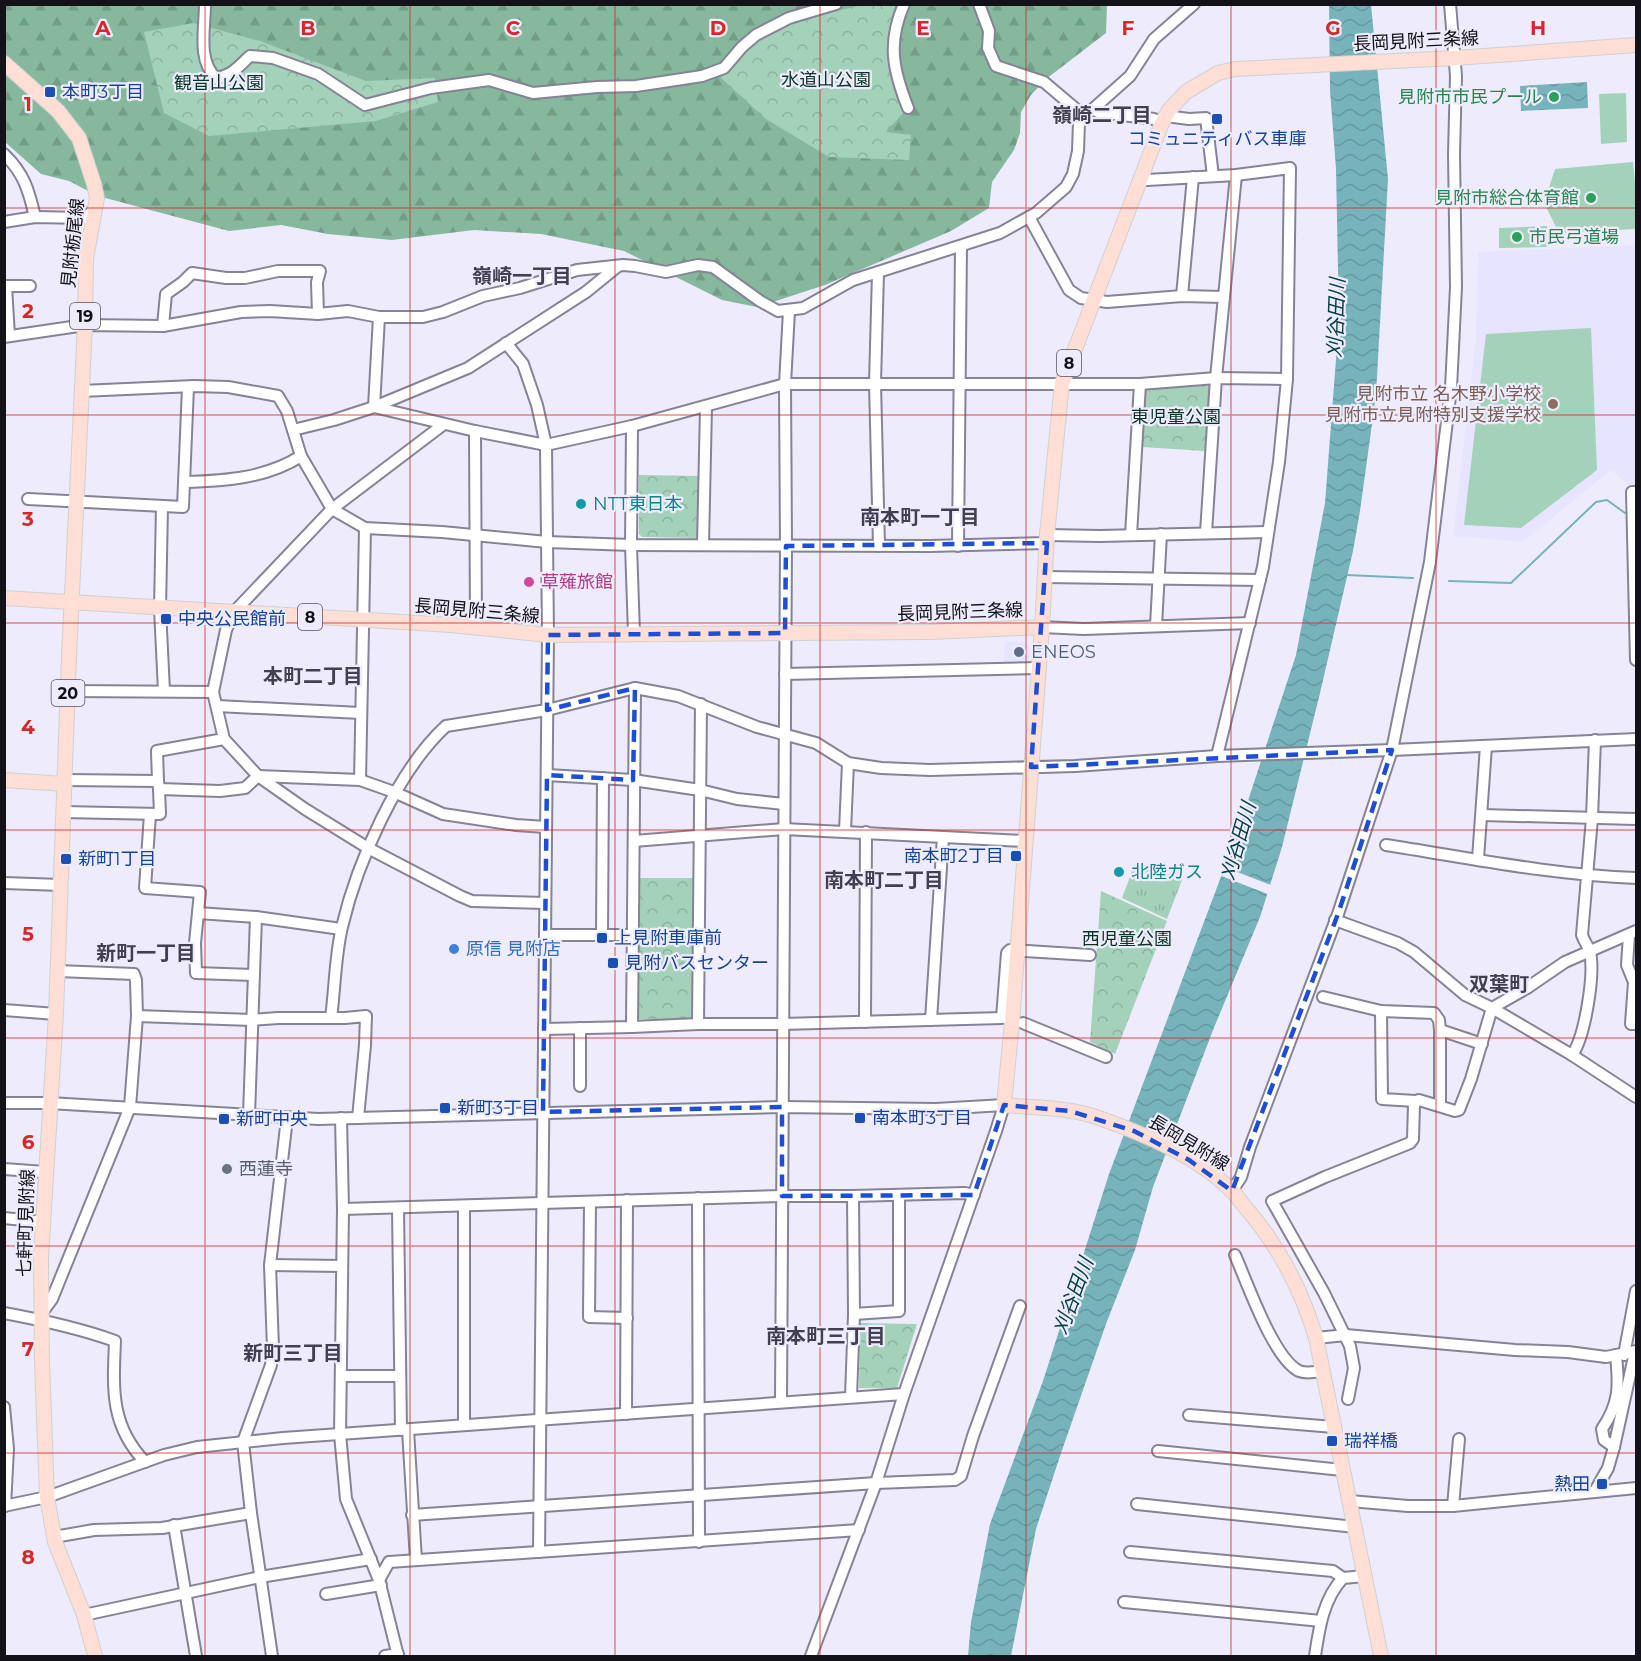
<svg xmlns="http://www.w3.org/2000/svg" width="1641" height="1661" font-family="Montserrat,'Noto Sans JP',sans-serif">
<defs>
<pattern id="grass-tufts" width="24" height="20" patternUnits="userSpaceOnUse" patternTransform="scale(1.5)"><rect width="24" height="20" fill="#a4d1b9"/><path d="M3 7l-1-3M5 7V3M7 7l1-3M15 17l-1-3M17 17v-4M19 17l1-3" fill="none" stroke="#8cb29e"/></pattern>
<pattern id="forest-firs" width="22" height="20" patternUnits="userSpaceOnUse" patternTransform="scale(1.5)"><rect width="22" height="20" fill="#86b89e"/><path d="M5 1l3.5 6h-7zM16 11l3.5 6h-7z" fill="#739d87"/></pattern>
<pattern id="park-crowns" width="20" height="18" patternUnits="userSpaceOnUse" patternTransform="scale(1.5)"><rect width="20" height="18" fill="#a4d1b9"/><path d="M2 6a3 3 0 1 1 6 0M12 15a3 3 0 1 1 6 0" fill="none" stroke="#8cb29e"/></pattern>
<pattern id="water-waves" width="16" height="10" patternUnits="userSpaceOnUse" patternTransform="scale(1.5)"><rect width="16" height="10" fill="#76b3ba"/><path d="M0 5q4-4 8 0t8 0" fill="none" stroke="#65999f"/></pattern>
</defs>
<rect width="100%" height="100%" fill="#eeecfc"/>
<g fill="#e7e4ff">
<path d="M1636,245V485H1628L1611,470L1523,542L1453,536L1476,338L1478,252Z"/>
<path d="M1005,641L1023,642L1030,646L1029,665H1004Z"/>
</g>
<path fill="url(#grass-tufts)" d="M1136,861L1182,880L1167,919L1122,898Z"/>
<path fill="url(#forest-firs)" d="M4,5H1107L1106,33L1046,79L1031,95L1021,112L1020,133L1014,150L992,182L989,208L951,231L825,285L757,307L722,300L624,251L541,234L474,230L392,240L328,234L281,225L229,231L98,196L69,181L41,174L5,142Z"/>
<g fill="url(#park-crowns)">
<path d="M863,5H896C883,38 884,79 906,110L886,132L911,135L909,160L829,157L766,119L721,78C728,70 735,61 742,53C771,24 825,14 863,5Z"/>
<path d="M193,23L260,41L366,81L435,78L438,102L376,121L209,136L164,113L144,32Z"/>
<path d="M1210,384L1212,387L1205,451L1142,447L1144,388L1147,386Z"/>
<path d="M639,475L701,476V534L697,538L642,537L639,534Z"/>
<path d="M637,878H694L697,883L696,1019H636Z"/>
<path d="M1101,891L1167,921L1115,1054L1090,1042Z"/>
<path d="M860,1323L917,1324L897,1388H859Z"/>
</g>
<g fill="#a4d1b9">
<path d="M1626,93L1627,142L1601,144L1599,94Z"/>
<path d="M1633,162L1636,193V229L1559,233L1544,203L1555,169Z"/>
<path d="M1547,226V247L1499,248V228Z"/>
<path d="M1591,328L1597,470L1521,528L1464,525L1486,334Z"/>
</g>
<g fill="url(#water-waves)">
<path d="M1329,5H1371L1388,179L1376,395L1360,511L1353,551L1320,693L1282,847L1260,917L1213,1030L1153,1187L1135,1250L1106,1324L1060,1456L1036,1529L1011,1656H968L971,1622L990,1524L1043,1381L1109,1174L1236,837L1296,655L1325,503L1339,320L1336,169L1330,90Z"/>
<path d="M1587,82L1588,108L1521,111L1520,86Z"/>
</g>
<path fill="#eeecfc" d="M1222,866L1273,886L1270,895L1219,875Z"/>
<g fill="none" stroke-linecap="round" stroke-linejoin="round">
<g stroke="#76b3ba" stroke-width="2">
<path d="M1347,575L1413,578"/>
<path d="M1449,581L1511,583L1596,502L1607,500L1625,513H1628"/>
</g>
<defs>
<g id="minor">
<path d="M205,4C205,29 197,60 216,78C232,76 239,66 250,56L273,58L318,74L365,105L431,88L489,80L533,93L597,87L636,86L702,76L724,68L742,47L756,35L789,18L836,4"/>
<path d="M904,4C887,43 893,70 908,108"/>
<path d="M979,4L989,31L988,48L996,66L1044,82L1083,115"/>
<path d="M1093,109L1098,112L1154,119L1162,123"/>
<path d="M1166,116L1189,119L1206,118L1213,176"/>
<path d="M4,154C24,173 29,191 35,217"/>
<path d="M1140,178L1147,180L1236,175L1290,168L1287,379L1279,462L1263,567L1217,756"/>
<path d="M1029,217L1069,290L1081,298L1107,302L1182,296L1224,297"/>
<path d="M4,222L35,217L85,218L96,208"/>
<path d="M878,273L875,383L879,546"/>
<path d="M1182,296L1193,177"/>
<path d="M379,317L374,407L468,368L586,292L618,266"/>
<path d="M163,326L166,294L183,282L192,273L226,278H245L278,271H320L317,282L318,314"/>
<path d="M9,336L6,286H30"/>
<path d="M4,337L85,325L163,326L241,312L270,311L318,314L348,311L379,317H423L443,312L483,296L520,288L577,270L623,265L635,266L666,272L698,265L713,267L760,301L778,311L803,308L853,280L1000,233L1036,213L1066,187L1073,174L1078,151L1079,122L1083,115L1093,109L1130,76L1154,39L1194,4"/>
<path d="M506,343L523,364L537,405L546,445L548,635L539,1552"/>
<path d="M81,391L194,386L228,387L278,396L287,411L301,456L332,509L365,528L442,532L547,542L631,545L930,546L1047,543"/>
<path d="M444,424L332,509L234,612L226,630L213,692L224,739L258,776L305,809L368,848L460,896L472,901L545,903"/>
<path d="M632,426L631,545L634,634"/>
<path d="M293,430L334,420L374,407L475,431L546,445L632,426L785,384H1140L1216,378L1287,379"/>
<path d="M475,431L476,628"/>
<path d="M185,482C225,481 267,478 301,456"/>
<path d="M1636,492H1632L1636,660"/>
<path d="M28,499L183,507L188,387"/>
<path d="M162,506L160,609L164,691"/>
<path d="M1206,533L1216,378L1236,175"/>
<path d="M1047,535L1100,536L1268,532"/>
<path d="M1131,535L1140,384"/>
<path d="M703,545L706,407"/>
<path d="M958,546L961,247"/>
<path d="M1045,577L1260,580"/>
<path d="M1156,626L1161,534"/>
<path d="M1042,627L1084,629L1250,623"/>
<path d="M785,674L1039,668"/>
<path d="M68,691L213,692"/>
<path d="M217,706L361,713"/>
<path d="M547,775L633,780L700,790L737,799L784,804"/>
<path d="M65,780L158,781L159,789L220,791L245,788L258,776L360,780L394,792L443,814L516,825L546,827"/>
<path d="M360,780L365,528"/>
<path d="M158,781L157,751L224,739"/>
<path d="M63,812L160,814L159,789"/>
<path d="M150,814L145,888L200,892L195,943L196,973L253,975"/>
<path d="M1482,815L1636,819"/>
<path d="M845,831L848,763"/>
<path d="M634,841L784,829L1025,841"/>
<path d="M1386,845C1470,858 1552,875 1636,878"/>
<path d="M1478,859L1486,746"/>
<path d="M4,883L61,885"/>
<path d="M198,913L256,917L341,929"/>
<path d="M1335,920L1398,943L1414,952L1465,995L1492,1008L1572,1055L1636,1097"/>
<path d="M545,935H633"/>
<path d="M602,935L603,778"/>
<path d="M1629,935L1627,965L1634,982L1631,1024H1636"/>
<path d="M1323,997L1381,1011L1434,1013L1439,1020L1440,1030V1105"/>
<path d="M4,1010L56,1014"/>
<path d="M1381,1011L1382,1099L1416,1101"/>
<path d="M137,1016L252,1020L278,1018H345L366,1016L365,1045L358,1118"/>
<path d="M331,1018C335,988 335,956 342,927C357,863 397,771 446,726L547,710L635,688L678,696L757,727L816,743L848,763L881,768L930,770L1075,766L1217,756L1392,750L1636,739"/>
<path d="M931,1020L943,837"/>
<path d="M865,1022L866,832"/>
<path d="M1023,1023L1106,1057"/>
<path d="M698,1024L701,704"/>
<path d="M632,1027L698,1024H782L1002,1018L1007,953L1010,950L1090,955"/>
<path d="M544,1029L632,1027L635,688"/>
<path d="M1440,1030L1482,1044"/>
<path d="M1572,1055C1585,1037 1595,974 1590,952C1588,946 1584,941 1582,935L1592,818L1595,740"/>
<path d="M580,1086V1028"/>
<path d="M4,1103H49L318,1119L782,1107L936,1109L1004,1105L996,1131L904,1394L876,1483L811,1656"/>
<path d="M249,1115L256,917"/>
<path d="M341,1118L343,1209L340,1434L346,1499L379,1580L398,1656"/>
<path d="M4,1169L45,1172"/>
<path d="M1232,1191L1241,1177L1250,1147L1338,914L1392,750L1430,562L1451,388L1456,287L1454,154L1456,76L1450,4"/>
<path d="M698,1198L699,1542"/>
<path d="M590,1202L589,1317L627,1318"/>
<path d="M398,1208L401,1430"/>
<path d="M343,1209L782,1196H853L965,1193L974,1195"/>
<path d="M4,1218L43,1222"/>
<path d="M1235,1255C1247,1282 1273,1358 1299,1371C1306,1374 1315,1372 1322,1371"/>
<path d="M270,1265L342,1266"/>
<path d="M4,1313C42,1320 79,1328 115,1341C113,1389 110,1425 145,1462"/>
<path d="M41,1314L52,1299L130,1107L137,1016L136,980L134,974L58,971"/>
<path d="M854,1314L899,1311V1195"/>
<path d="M1316,1338L1346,1335L1515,1350L1568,1352L1606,1357L1636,1351"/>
<path d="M1624,1355L1636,1291"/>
<path d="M341,1376H400"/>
<path d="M851,1397L854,1314L853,1196"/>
<path d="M1348,1399L1354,1368L1350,1346L1324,1293L1272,1201L1325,1177L1410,1143L1413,1139L1414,1105L1416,1101L1419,1100L1455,1111L1459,1110L1471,1079L1492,1008L1527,988L1565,962L1636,931"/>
<path d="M781,1402L786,546L785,384L789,311"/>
<path d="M4,1407L8,1449L5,1506"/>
<path d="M626,1414L627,1200"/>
<path d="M1189,1415L1334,1427"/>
<path d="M464,1425V1206"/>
<path d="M408,1430L416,1560"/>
<path d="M1614,1447L1604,1440L1602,1429C1620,1403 1619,1385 1616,1355"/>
<path d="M1158,1451L1342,1470"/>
<path d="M1595,1491L1608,1468L1614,1447L1635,1352"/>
<path d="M1350,1501L1408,1506H1453L1636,1488"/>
<path d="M1137,1504L1355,1527"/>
<path d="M4,1506L47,1497L164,1455L197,1447L283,1438L904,1394"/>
<path d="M1453,1506L1459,1439"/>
<path d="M412,1515L876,1483L955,1480L961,1476L973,1436L1020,1306"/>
<path d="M174,1525L196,1656"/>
<path d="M54,1537L94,1530L162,1528L251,1513"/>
<path d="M1130,1552L1333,1571L1343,1578"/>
<path d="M379,1580L389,1562L859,1530"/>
<path d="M326,1594L381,1585"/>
<path d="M1124,1602L1321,1621"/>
<path d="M84,1615L260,1577L371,1559"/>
<path d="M272,1656L251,1513L243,1442L271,1365L273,1348L270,1265L287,1118"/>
<path d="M385,1656L398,1654"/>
<path d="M1315,1656C1319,1629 1323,1599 1343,1578L1364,1576"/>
</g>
<g id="major">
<path d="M4,63L58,111L79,138L94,184L97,198L86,259L85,325L69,656L56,1014L41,1257L42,1362L47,1497L55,1542L84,1615L95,1656"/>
<path d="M4,598L451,625L548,635L930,632L1042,627"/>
<path d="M4,780L65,784"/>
<path d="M1381,1656L1316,1338C1301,1288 1279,1246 1245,1207C1240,1201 1236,1194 1230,1189C1195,1155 1144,1134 1099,1118C1069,1107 1035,1108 1004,1105L1012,1022L1042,627L1047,535L1062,383L1162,123L1169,110L1186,92L1218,73L1235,69L1455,58L1636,45"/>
</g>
</defs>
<use href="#minor" stroke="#858395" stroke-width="14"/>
<use href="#major" stroke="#d0d0d1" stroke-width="16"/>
<use href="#minor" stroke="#fff" stroke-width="10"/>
<use href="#major" stroke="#feded5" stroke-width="14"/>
</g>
<path fill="none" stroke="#1d4ed8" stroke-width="4.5" stroke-dasharray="12 8" stroke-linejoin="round" d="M1047,543L1031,767L1392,750L1338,914L1232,1191L1189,1160L1134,1131L1070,1111L1004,1105L974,1195L782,1196V1107L543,1112L547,775L633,780L635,688L547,710L548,635L785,633L786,546Z"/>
<path fill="none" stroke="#d62828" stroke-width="1.5" stroke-opacity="0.55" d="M205,4V1656M410,4V1656M615,4V1656M820,4V1656M1026,4V1656M1231,4V1656M1436,4V1656M4,208H1636M4,415H1636M4,623H1636M4,830H1636M4,1038H1636M4,1246H1636M4,1453H1636"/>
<g fill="#1a4fb4" stroke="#eeecfc" stroke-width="2">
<rect x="44" y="86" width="12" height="12" rx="3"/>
<rect x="1211" y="113" width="12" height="12" rx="3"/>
<rect x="160" y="613" width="12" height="12" rx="3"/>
<rect x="1010" y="850" width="12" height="12" rx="3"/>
<rect x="60" y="853" width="12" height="12" rx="3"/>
<rect x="596" y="932" width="12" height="12" rx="3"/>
<rect x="607" y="957" width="12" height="12" rx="3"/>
<rect x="439" y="1102" width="12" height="12" rx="3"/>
<rect x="854" y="1112" width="12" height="12" rx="3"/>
<rect x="218" y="1113" width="12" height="12" rx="3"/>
<rect x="1326" y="1435" width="12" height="12" rx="3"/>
<rect x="1596" y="1478" width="12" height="12" rx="3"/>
</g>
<g fill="#2e9e5b" stroke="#eeecfc" stroke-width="2">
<circle cx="1554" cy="97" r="6"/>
<circle cx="1591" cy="198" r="6"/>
<circle cx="1517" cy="237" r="6"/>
</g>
<circle fill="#8d6e63" stroke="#eeecfc" stroke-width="2" cx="1553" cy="404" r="6"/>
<g fill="#0f9aa8" stroke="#eeecfc" stroke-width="2">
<circle cx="581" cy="504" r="6"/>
<circle cx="1119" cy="872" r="6"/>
</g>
<circle fill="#d1479c" stroke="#eeecfc" stroke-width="2" cx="529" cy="582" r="6"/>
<circle fill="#5c6f8a" stroke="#eeecfc" stroke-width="2" cx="1019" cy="652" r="6"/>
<circle fill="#3f7fe0" stroke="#eeecfc" stroke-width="2" cx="454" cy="949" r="6"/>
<circle fill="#6b7280" stroke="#eeecfc" stroke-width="2" cx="227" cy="1169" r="6"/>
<g text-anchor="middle" stroke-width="4.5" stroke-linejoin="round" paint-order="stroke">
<g fill="#eeecfc" stroke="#55535c" stroke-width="1.5">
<rect x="70" y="303" width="30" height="26" rx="4.5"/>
<rect x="1057" y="350" width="24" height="26" rx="4.5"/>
<rect x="298" y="604" width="24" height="26" rx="4.5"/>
<rect x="51.5" y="680" width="33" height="26" rx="4.5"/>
</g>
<g font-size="16" font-weight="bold" fill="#131218">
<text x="85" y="322">19</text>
<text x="1069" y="369">8</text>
<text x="310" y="623">8</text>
<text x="68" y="699">20</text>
</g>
<g font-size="18" fill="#131218" stroke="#eeecfc">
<text transform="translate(1416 41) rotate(-3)" y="6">長岡見附三条線</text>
<text transform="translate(73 243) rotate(-84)" y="6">見附栃尾線</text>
<text transform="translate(477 611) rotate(5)" y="6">長岡見附三条線</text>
<text transform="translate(960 612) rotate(-2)" y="6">長岡見附三条線</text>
<text transform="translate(1189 1143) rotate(31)" y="6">長岡見附線</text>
<text transform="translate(26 1223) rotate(-88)" y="6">七軒町見附線</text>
</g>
<g font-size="18" fill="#093423" stroke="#eeecfc">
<text x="826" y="86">水道山公園</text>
<text x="219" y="89">観音山公園</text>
<text x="1176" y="423">東児童公園</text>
<text x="1127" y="945">西児童公園</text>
</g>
<g font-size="18" fill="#164399" stroke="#eeecfc" text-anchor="start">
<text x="62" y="98">本町3丁目</text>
<text x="1217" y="145" text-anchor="middle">コミュニティバス車庫</text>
<text x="178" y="625">中央公民館前</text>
<text x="1004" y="862" text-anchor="end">南本町2丁目</text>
<text x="78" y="865">新町1丁目</text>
<text x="614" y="944">上見附車庫前</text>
<text x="625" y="969">見附バスセンター</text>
<text x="457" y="1114">新町3丁目</text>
<text x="872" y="1124">南本町3丁目</text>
<text x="236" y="1125">新町中央</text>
<text x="1344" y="1447">瑞祥橋</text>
<text x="1590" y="1490" text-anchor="end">熱田</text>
</g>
<g font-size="18" fill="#27864d" stroke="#eeecfc" text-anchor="end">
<text x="1542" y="103">見附市市民プール</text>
<text x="1579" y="204">見附市総合体育館</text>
<text x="1529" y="243" text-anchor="start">市民弓道場</text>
</g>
<g font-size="18" fill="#785e54" stroke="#eeecfc" text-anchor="end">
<text x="1541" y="400">見附市立 名木野小学校<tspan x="1541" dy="21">見附市立見附特別支援学校</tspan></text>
</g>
<g font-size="18" fill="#0d838f" stroke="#eeecfc" text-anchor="start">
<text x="593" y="510">NTT東日本</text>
<text x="1131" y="878">北陸ガス</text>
</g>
<g font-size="18" fill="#b23c85" stroke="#eeecfc" text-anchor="start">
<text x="541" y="588">草薙旅館</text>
</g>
<g font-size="18" fill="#4e5e75" stroke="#eeecfc" text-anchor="start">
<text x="1031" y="658">ENEOS</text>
</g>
<g font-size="18" fill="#366cbe" stroke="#eeecfc" text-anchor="start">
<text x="466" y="955">原信 見附店</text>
</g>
<g font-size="18" fill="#5b616d" stroke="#eeecfc" text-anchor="start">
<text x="239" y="1175">西蓮寺</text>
</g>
<g font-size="20" font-weight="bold" fill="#424050" stroke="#eeecfc">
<text x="1102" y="122">嶺崎二丁目</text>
<text x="522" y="283">嶺崎一丁目</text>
<text x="920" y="524">南本町一丁目</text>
<text x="313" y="683">本町二丁目</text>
<text x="884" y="887">南本町二丁目</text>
<text x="146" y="960">新町一丁目</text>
<text x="1499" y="991">双葉町</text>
<text x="826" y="1343">南本町三丁目</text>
<text x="293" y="1360">新町三丁目</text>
</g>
<g font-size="20" font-style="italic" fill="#044146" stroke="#eeecfc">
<text transform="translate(1336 318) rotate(-88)" y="7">刈谷田川</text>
<text transform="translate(1238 841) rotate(-74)" y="7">刈谷田川</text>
<text transform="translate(1073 1296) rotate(-70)" y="7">刈谷田川</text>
</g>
</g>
<g font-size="20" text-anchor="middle" font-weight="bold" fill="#d62828" stroke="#eeecfc" stroke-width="4.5" stroke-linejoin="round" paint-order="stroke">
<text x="103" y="35">A</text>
<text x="308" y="35">B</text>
<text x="513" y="35">C</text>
<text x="718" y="35">D</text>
<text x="923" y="35">E</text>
<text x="1128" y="35">F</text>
<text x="1333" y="35">G</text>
<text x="1538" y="35">H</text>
<text x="28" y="111">1</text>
<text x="28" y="318">2</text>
<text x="28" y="526">3</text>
<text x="28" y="734">4</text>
<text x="28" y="941">5</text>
<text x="28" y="1149">6</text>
<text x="28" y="1356">7</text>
<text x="28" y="1564">8</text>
</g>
<rect width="1641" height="1661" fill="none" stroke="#131218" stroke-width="12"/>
</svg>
